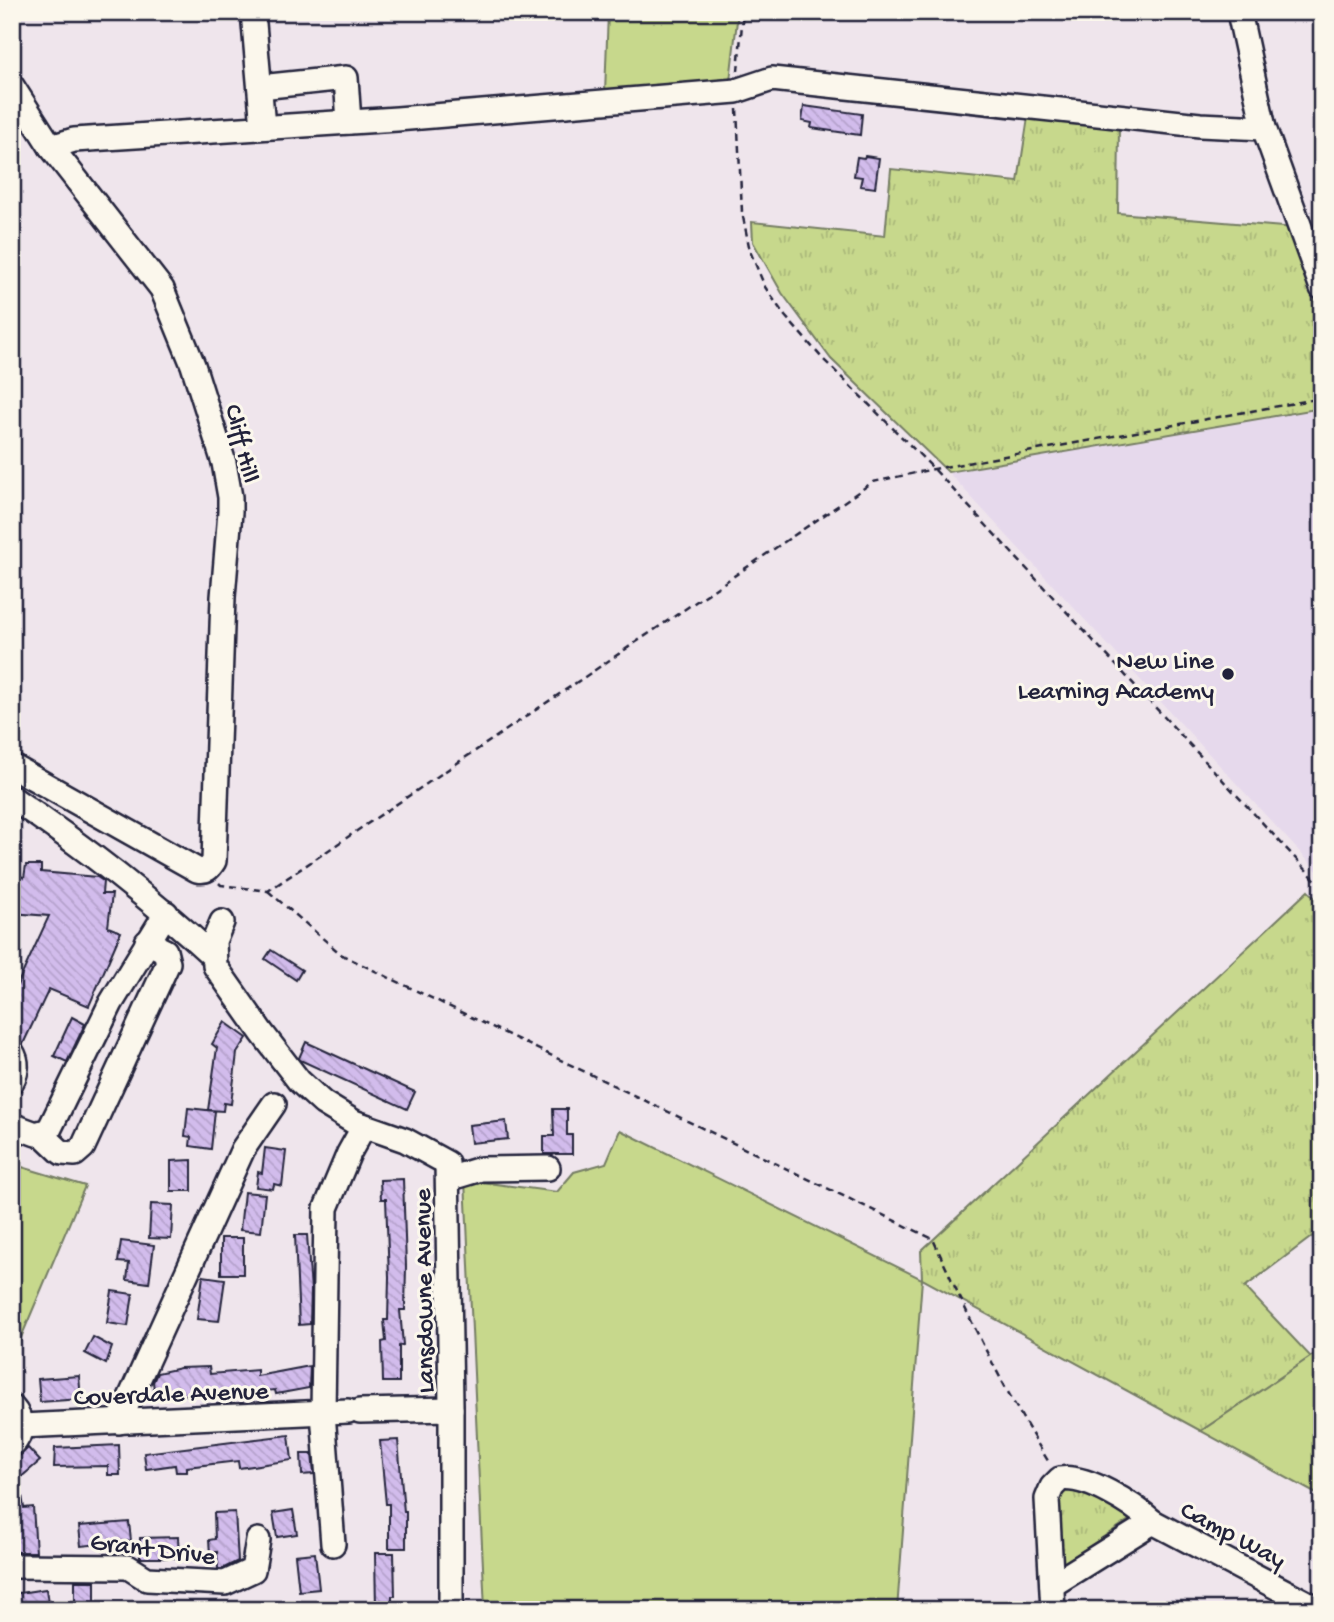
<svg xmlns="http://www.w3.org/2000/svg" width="1334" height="1622" font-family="'Gochi Hand',sans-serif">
<defs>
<pattern id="grass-tufts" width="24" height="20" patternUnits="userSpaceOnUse" patternTransform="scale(1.75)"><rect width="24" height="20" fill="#c7d88c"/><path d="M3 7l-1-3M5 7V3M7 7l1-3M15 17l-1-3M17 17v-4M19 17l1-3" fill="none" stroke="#abb97a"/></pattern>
<pattern id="building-back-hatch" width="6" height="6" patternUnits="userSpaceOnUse" patternTransform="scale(1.75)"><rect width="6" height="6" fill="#d2bcec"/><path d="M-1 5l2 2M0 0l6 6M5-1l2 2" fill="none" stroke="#b4a1cb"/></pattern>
</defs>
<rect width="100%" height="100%" fill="#efe5ec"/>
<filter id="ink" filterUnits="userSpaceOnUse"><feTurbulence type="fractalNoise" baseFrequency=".0143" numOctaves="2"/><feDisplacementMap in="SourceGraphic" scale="14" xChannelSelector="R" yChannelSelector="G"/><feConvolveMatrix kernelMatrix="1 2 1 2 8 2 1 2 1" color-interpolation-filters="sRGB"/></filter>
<g filter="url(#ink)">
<path fill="#e6d9ec" d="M1322,408V876L948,472Z"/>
<g fill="url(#grass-tufts)" stroke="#747d64" stroke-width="2">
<path d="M1028,117L1119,127L1118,213L1295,228L1322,303V408L948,472L831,359L782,293L753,242L752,222L885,236L891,169L1018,182Z"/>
<path d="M1308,891L1322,905V1229L1245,1287L1311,1357L1201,1431L922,1279L921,1251Z"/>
<path d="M1068,1488L1080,1489L1132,1518L1061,1565L1057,1562L1059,1495Z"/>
</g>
<g fill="#c7d88c" stroke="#747d64" stroke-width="2">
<path d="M608,12H738L730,81L605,93Z"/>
<path d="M620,1130L922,1279L897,1610H485L465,1180L557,1192L574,1172L606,1163Z"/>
<path d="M12,1164L85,1186L12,1359Z"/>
<path d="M1322,1349V1497L1201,1431Z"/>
</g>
<g fill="url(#building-back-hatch)" stroke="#22223b" stroke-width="2">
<path d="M804,106L862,114L860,135L811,128L812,123L802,121Z"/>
<path d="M865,156L879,158L875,188L860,186L862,177L854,176L857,157L864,158Z"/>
<path d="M26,865H41V872L97,877L103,881L102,894H112L108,927L121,932L89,1006L49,989L23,1044L12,1038V996L49,916L12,913V869L24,878Z"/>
<path d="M271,950L302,970L296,980L265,959Z"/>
<path d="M72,1017L85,1024L67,1062L54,1056Z"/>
<path d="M225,1022L247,1038L237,1053L231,1104L224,1103L223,1111L208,1110L217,1048L212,1044Z"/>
<path d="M306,1042L415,1092L407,1109L300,1060L299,1058Z"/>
<path d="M188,1108L215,1111L211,1149L190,1146L191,1137L185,1136Z"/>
<path d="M553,1109H567V1135H572V1154H544V1136H554Z"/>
<path d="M506,1121L508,1139L471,1143L469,1125Z"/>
<path d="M265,1148L286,1151L282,1186L274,1184L273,1189L256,1187L258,1172L262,1173Z"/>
<path d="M192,1160V1191H171V1161Z"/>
<path d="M403,1179L406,1266L405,1310H400L403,1345L399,1346V1382H383L382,1342L386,1341L384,1320H388L389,1277L386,1199H381L380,1180Z"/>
<path d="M244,1192L265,1194L261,1232L240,1230Z"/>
<path d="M151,1204L173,1205L171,1239L149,1238Z"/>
<path d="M295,1235H307L311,1290L310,1324L299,1325Z"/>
<rect x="221" y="1238" width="22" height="36"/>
<path d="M121,1241L154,1245L149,1283L127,1280L129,1263L118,1262Z"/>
<path d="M203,1276L225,1279L219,1321L197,1319Z"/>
<path d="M112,1291L133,1294L128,1326L107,1323Z"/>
<path d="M93,1337L112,1347L106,1364L85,1353Z"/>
<path d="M310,1366L309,1388L276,1394L275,1390L228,1394L181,1395V1392L155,1396L153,1382L157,1373L180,1368L209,1367L210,1374L257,1370V1376Z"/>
<path d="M79,1376L81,1399L40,1402L38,1379Z"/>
<path d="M289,1435L292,1460L239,1468L238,1461L187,1467V1472H176L175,1465L146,1469L144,1453Z"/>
<path d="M398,1440L404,1512H406V1548H389V1504H386L380,1441Z"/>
<path d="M119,1445L120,1475H108V1466L54,1467L55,1448Z"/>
<path d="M28,1448L40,1461L20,1478L12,1469V1459L22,1454Z"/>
<path d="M301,1454H312L314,1474L302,1475Z"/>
<path d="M19,1477L24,1508L33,1507L36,1552H16L12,1478Z"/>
<path d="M293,1510L297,1534L277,1537L273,1513Z"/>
<path d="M235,1512L238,1561L222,1569H218L217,1552L210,1553L209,1540L215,1539L214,1513Z"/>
<path d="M129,1522L131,1541L81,1546L79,1526Z"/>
<path d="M178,1537L179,1558H140V1538Z"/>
<path d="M315,1553L319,1589L299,1591L295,1555Z"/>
<path d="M375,1553H394L395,1596H392V1608H376Z"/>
<rect x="75" y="1581" width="20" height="29"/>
<path d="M46,1589L49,1610H12V1594Z"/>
</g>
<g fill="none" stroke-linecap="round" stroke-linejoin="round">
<defs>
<g id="minor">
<path d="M253,12L263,127"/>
<path d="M1239,12L1264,128L1322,288"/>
<path d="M12,86L51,147L162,289L193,365L224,463L230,497V512L223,597L214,861C209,869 206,872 197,870L12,766"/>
<path d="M260,87L346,78L349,122"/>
<path d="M51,147L74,140L397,119L736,91L772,79L1200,125L1264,128"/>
<path d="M12,798C83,846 150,898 213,956"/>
<path d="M222,922L214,941L215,966L262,1033L299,1081L323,1103L354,1122L405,1140L447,1163L451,1404V1610"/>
<path d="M12,1052C18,1061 17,1072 12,1081"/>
<path d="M12,1125L36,1134L49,1130L111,1003L166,913"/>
<path d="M42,1134L62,1153L75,1154L83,1147L168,963L165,951L147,942"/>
<path d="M448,1179L481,1169L548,1168"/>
<path d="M12,1407C23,1419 23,1434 12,1445"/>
<path d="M360,1411L451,1409"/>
<path d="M119,1422L243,1149L274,1104"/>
<path d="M21,1426L348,1411"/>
<path d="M333,1544L323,1413L326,1208L349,1153L364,1126"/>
<path d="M12,1566L128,1567L147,1579L225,1583L253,1570L258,1540"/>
<path d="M1052,1585L1153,1522L1320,1610"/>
<path d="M1053,1610L1047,1499L1052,1487L1060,1479C1087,1475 1133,1504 1153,1522"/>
</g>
</defs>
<use href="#minor" stroke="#22223b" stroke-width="28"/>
<g stroke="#22223b" stroke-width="2.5" stroke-dasharray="7 5" stroke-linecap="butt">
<path d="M738,71L743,12"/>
<path d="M737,109L742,212L750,251L765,287L785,316L822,358L934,469L1322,887"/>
<path d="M219,883L221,885L268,891L873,482L934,469L1322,398"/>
<path d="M268,891L342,955L933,1239C968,1317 1005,1392 1050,1464"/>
</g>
<use href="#minor" stroke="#fbf7ec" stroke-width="23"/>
</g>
</g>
<circle fill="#22223b" stroke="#fbf7ec" stroke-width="2.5" cx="1228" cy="674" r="7"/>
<g text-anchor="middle" stroke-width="6" stroke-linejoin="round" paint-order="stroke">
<g font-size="26" fill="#22223b" stroke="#fbf7ec">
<text transform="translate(244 443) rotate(76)" y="9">Cliff Hill</text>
<text transform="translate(422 1291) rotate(-91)" y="9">Lansdowne Avenue</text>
<text transform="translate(171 1392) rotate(-2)" y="9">Coverdale Avenue</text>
<text transform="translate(1234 1533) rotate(28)" y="9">Camp Way</text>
<text transform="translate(153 1547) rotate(7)" y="9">Grant Drive</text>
</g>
<g font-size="26" fill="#22223b" stroke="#fbf7ec" text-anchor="end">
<text x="1214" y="668">New Line<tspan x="1214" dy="30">Learning Academy</tspan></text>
</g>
</g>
<rect width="1334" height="1622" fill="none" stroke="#fbf7ec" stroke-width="42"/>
<rect x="21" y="21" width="1292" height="1580" fill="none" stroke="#22223b" stroke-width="2.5" filter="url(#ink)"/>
</svg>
